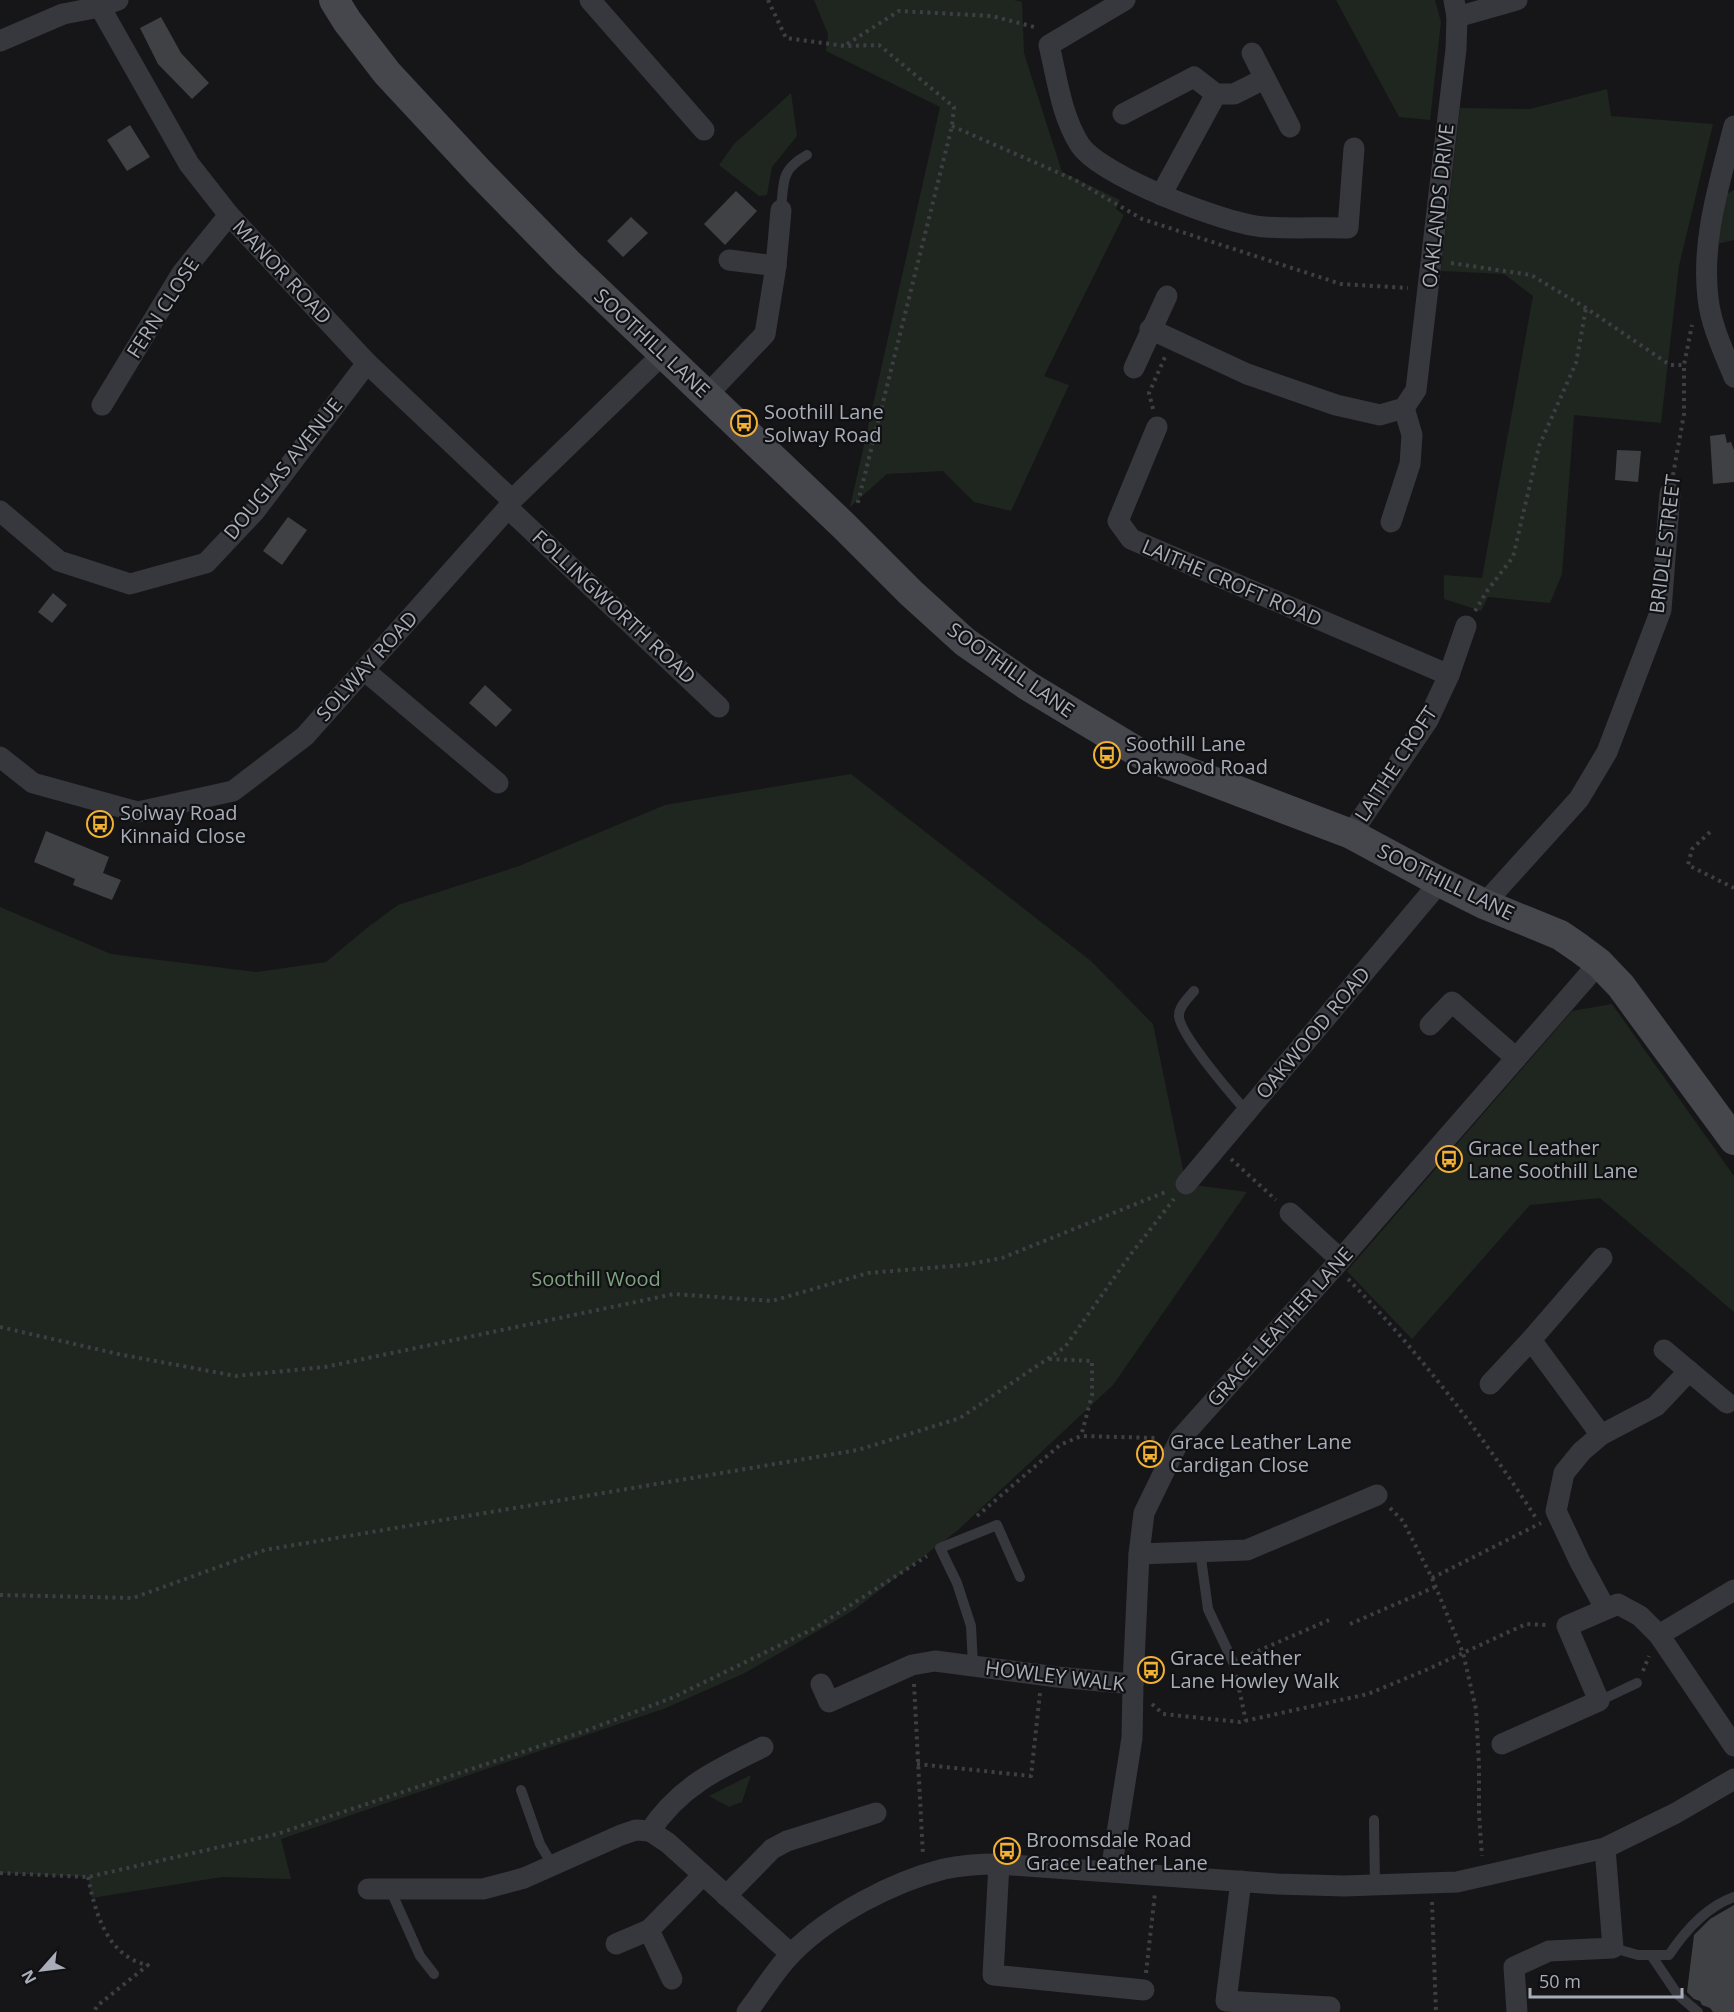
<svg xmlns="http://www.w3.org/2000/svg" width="1734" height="2012" font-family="'Open Sans',sans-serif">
<rect width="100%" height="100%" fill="#161618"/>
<g fill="#1e261f">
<path d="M814,0H1014L1022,2L1024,53L1062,172L1120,200L1116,209L1124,215L1044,376L1069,385L1011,511L974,502L943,471L887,474L850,507L940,107L826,51L828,34Z"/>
<path d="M1336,0H1435L1441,22L1430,120L1399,117Z"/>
<path d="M1607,89L1611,116L1713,124L1679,266L1661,423L1574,415L1562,574L1550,603L1488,597L1481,611L1444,599V575L1482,578L1533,296L1504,274L1441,271L1460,108L1530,109Z"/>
<path d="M791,93L797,136L772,167L767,195L759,196L719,165L734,144Z"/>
<path d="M1734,190V240L1717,244L1722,196Z"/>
<path d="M851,774L1091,961L1153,1024L1186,1184L1247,1192L1113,1385L958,1530L854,1610L745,1673L666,1708L281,1839L291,1879L222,1877L92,1898L88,1877L0,1873V907L111,954L257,972L326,962L368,927L398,905L519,866L665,805Z"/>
<path d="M1612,1004L1734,1176V1312L1600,1198L1530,1205L1412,1339L1347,1271L1572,1011Z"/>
<path d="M751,1775L742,1802L729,1807L709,1796Z"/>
</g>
<g fill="#404145">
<path d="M161,17L181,53L209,83L192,99L158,64L140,28Z"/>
<path d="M130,125L150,157L127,171L107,140Z"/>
<path d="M736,191L757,211L725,245L704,224Z"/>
<path d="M631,217L648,233L623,257L607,241Z"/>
<path d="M1725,434L1727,443L1731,442L1734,450V482L1713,484L1710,436Z"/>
<path d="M1617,450L1641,451L1638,482L1615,480Z"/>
<path d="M288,517L307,530L282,565L263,551Z"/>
<path d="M53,593L67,605L52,623L38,612Z"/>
<path d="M485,685L512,710L496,727L469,703Z"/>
<path d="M46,831L109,857L103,873L121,880L112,900L73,885L75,879L34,862Z"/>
<path d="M1734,1905V2012H1713L1710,2008L1702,2005L1700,2001L1694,1999L1687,1992L1694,1935L1710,1919Z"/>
</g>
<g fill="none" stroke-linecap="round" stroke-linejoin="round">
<g stroke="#3d3f44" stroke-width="4" stroke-dasharray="3 4.5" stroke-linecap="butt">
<path d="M768,0L786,38L845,46L879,45L954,107L952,126L857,506"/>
<path d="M847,44L899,11L992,16L1038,28"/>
<path d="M952,126L1075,180L1142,219L1341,284L1408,288"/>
<path d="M1451,263L1531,275L1586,308L1670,365H1684"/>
<path d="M1153,409L1149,393L1165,357"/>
<path d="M1673,475L1684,414V365L1692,325"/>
<path d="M1475,611L1487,591L1513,557L1539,446L1576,363L1586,308"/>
<path d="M1710,832L1692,849L1688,865L1734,888"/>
<path d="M1231,1159L1276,1200"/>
<path d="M1348,1279C1419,1352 1481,1433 1536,1518"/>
<path d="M0,1327L118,1354L236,1376L325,1367L674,1294L772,1301L868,1273L964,1265L1002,1258L1168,1191"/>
<path d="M1049,1359L1092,1361V1395L1081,1436"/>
<path d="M1390,1508L1403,1521L1432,1578L1463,1653L1476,1709L1479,1765V1814L1482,1856"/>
<path d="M977,1516L1060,1445L1081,1436L1158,1438"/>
<path d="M1432,1578L1541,1523"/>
<path d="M0,1595L133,1598L265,1550L858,1450L960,1418L1065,1347L1131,1254L1174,1199"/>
<path d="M1350,1624L1435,1587"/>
<path d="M1244,1657L1329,1620"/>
<path d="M1643,1671L1649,1656"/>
<path d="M1236,1675L1246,1721"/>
<path d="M914,1684L923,1856"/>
<path d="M1152,1704L1163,1714L1240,1722L1368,1694L1426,1670L1526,1624L1548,1625"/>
<path d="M917,1764L1031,1776L1040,1693"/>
<path d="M0,1873L88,1877L277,1834L588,1730L674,1697L815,1628L927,1556"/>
<path d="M88,1877C95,1912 107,1957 148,1965L97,2006L94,2012"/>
<path d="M1432,1902L1436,2012"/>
<path d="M1146,1973L1155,1893"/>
</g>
<g stroke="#37383d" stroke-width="10">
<path d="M781,210C784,182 780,170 807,155"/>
<path d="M1194,991C1189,997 1180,1005 1179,1014C1176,1031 1233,1096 1247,1112"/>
<path d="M1200,1551L1208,1609L1233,1662"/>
<path d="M973,1666L971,1626L957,1583L940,1548L997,1525L1020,1577"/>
<path d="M1599,1701L1637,1683"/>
<path d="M521,1790L540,1844L553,1866"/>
<path d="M1374,1820L1375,1886"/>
<path d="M390,1889L420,1956L434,1974"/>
<path d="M1613,1948L1638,1955H1669C1685,1931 1706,1907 1734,1897"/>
<path d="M1651,1955L1678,1995L1698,2012"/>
</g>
<g stroke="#37383d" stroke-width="21">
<path d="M590,0L704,130"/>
<path d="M1125,0L1049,45C1057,78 1061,115 1080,145C1101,176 1227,225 1265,227C1292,229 1320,227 1348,228L1354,148"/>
<path d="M100,7L189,164L229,215L367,363L512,500"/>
<path d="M1457,17L1517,0"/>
<path d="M0,41L63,14L100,7L118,0"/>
<path d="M1252,53L1290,127"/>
<path d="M1123,114L1194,77L1216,94H1234L1264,79"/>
<path d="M1734,126C1720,182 1701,239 1708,298C1711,326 1724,352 1734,377"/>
<path d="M1161,195L1216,94"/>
<path d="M729,260L776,266"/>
<path d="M1150,329L1247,374L1336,405L1380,415L1404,408L1416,390L1456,49L1457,17L1454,0"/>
<path d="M1134,368L1167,296"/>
<path d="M707,395L765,334L776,266L781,210"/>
<path d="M102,405L182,273L229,215"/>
<path d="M1157,427L1118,521L1131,539L1449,675"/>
<path d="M508,508L719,707"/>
<path d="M0,511L59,561L130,584L206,563L255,511L367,363"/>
<path d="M1391,522L1410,464L1412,435L1404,408"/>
<path d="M364,670L498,783"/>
<path d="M0,757L33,783L138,812L233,791L305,736L508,508L512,500L663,354"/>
<path d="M1351,834L1428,720L1449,675L1466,626"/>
<path d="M1484,904L1579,799L1607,752L1661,610L1670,493"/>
<path d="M1430,1025L1452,1002L1516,1058"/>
<path d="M1186,1184L1440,882"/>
<path d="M1290,1213L1341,1260"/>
<path d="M1664,1350L1727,1403"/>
<path d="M1490,1384L1531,1340"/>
<path d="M1601,1435L1531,1340L1602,1258"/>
<path d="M1139,1554L1247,1550L1377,1495"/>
<path d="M1605,1608L1580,1562L1556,1511L1564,1473L1582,1451L1601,1435L1656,1406L1689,1371"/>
<path d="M1659,1635L1734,1590"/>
<path d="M821,1684L829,1702L912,1665L935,1661L1057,1677L1133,1684"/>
<path d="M1502,1744L1599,1701L1567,1626L1618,1604L1640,1616L1659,1635L1734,1746"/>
<path d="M650,1831L668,1843L791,1954"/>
<path d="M999,1864L993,1975L1144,1990"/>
<path d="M1111,1871L1132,1738L1133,1684L1139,1554L1144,1513L1180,1439L1335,1266L1599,963"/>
<path d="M1241,1881L1226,2001L1330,2007"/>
<path d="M368,1889H483L524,1878L621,1835L636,1830L650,1831C679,1787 717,1769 763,1747"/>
<path d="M726,1896L772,1849L787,1841L876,1813"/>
<path d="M616,1944L649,1930"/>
<path d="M672,1979L649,1930L703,1875"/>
<path d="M747,2012C762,1993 775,1970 792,1953C830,1915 892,1882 944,1869C962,1865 981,1864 999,1864L1277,1884L1344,1886L1457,1882L1605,1848L1676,1813L1734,1779"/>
<path d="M1517,2012L1514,1967L1549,1951L1613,1948L1605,1848"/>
</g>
<path stroke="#45474d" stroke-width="30" d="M334,0L347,21L387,73L480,173L568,263L844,526L911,593L965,642L1028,686L1141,754L1351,834L1440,882L1484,904L1560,935L1579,948L1599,963L1621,986L1734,1140"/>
</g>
<defs>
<symbol id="bus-ring" viewBox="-11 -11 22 22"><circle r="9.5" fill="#111113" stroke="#f2b134" stroke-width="1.5"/><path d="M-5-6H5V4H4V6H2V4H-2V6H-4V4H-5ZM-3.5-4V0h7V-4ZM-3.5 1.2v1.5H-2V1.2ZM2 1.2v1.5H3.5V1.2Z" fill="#f2b134"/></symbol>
</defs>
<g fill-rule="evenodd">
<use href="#bus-ring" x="729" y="408" width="30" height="30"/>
<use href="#bus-ring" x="1092" y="740" width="30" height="30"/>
<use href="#bus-ring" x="85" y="809" width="30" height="30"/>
<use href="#bus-ring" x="1434" y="1144" width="30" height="30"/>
<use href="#bus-ring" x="1135" y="1439" width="30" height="30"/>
<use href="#bus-ring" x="1136" y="1655" width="30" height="30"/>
<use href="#bus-ring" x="992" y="1836" width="30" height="30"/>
</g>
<g text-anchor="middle" stroke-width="4.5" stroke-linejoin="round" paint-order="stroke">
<g font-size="20" fill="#a8adb8" stroke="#111113">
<text transform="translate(1438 206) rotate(-84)" y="7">OAKLANDS DRIVE</text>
<text transform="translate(282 272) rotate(47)" y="7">MANOR ROAD</text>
<text transform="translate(163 308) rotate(-57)" y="7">FERN CLOSE</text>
<text transform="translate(652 343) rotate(43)" y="7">SOOTHILL LANE</text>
<text transform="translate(283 469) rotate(-51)" y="7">DOUGLAS AVENUE</text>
<text transform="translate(1665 544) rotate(-83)" y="7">BRIDLE STREET</text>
<text transform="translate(1232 583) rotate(23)" y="7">LAITHE CROFT ROAD</text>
<text transform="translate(614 607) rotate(43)" y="7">FOLLINGWORTH ROAD</text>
<text transform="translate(367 666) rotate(-48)" y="7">SOLWAY ROAD</text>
<text transform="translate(1011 670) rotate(35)" y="7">SOOTHILL LANE</text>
<text transform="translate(1396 764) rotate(-57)" y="7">LAITHE CROFT</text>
<text transform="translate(1446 882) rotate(26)" y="7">SOOTHILL LANE</text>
<text transform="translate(1313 1033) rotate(-50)" y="7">OAKWOOD ROAD</text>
<text transform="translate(1280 1327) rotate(-48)" y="7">GRACE LEATHER LANE</text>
<text transform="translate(1055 1676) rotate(7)" y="7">HOWLEY WALK</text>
</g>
<g font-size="20" fill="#a8adb8" stroke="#111113" text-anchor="start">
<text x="764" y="419">Soothill Lane<tspan x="764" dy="23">Solway Road</tspan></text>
<text x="1126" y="751">Soothill Lane<tspan x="1126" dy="23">Oakwood Road</tspan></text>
<text x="120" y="820">Solway Road<tspan x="120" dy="23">Kinnaid Close</tspan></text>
<text x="1468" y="1155">Grace Leather<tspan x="1468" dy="23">Lane Soothill Lane</tspan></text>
<text x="1170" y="1449">Grace Leather Lane<tspan x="1170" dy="23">Cardigan Close</tspan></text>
<text x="1170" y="1665">Grace Leather<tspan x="1170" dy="23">Lane Howley Walk</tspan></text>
<text x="1026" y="1847">Broomsdale Road<tspan x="1026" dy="23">Grace Leather Lane</tspan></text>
</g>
<g font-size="20" fill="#7fa381" stroke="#111113">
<text x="596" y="1286">Soothill Wood</text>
</g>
</g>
<g transform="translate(42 1970) rotate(242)" stroke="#111113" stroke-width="4.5" paint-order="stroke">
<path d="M0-4.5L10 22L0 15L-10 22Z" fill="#a8adb8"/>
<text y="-9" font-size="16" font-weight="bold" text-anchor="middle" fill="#a8adb8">N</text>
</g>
<path d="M1530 1988v9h152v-9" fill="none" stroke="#a8adb8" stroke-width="3"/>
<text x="1539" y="1988" font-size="18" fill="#a8adb8" stroke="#111113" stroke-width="4.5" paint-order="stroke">50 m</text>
</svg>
